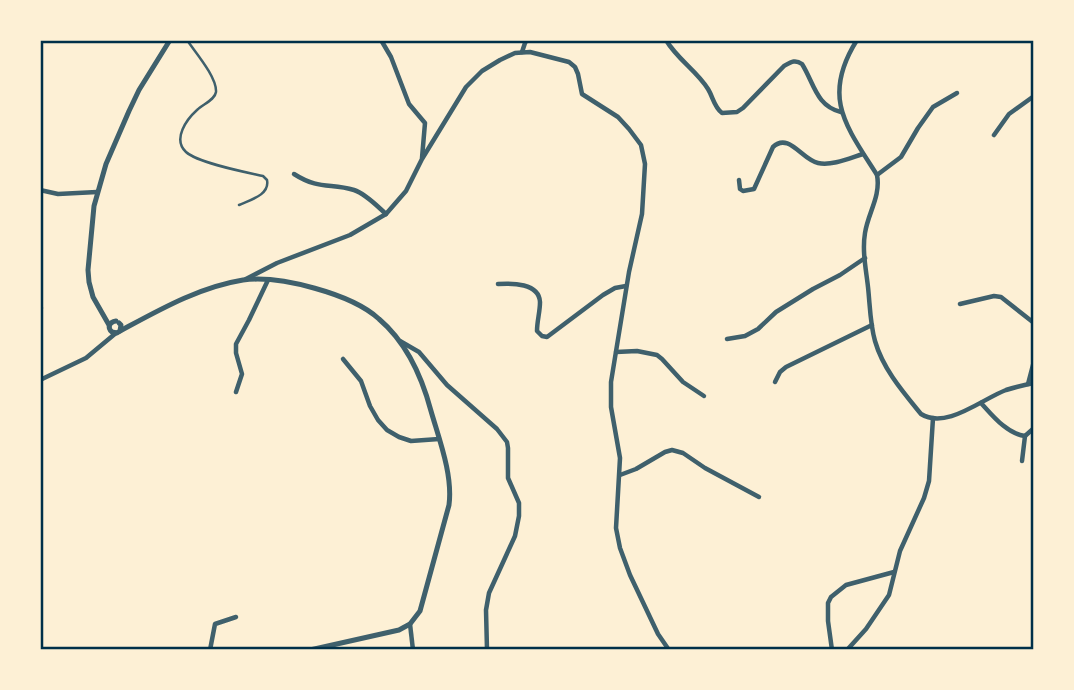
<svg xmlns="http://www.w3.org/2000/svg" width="1074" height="690" font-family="'Titillium Web',sans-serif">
<rect width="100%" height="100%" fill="#fdf0d5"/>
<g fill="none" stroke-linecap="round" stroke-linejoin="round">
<path stroke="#3f606c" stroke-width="2.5" d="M187,40C195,52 217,77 216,92C215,100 203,104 197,110C187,119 172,139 186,152C198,163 245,172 263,176L267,180C270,195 250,200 239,205"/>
<g stroke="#3f606c" stroke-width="4.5">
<path d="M381,40L391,57L409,104L425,123L422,158"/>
<path d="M666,40C677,59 697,71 708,89C713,97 714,107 722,113L737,112L743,108L784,66C791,62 795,59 802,64C814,83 816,106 841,112"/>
<path d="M857,40C821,97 846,126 877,175C881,196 868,213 865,233C862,251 866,269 868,287C870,305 870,324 875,341C883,369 903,392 921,414C946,430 982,399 1006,390C1015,387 1024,385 1034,383"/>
<path d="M522,52L525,43L527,40"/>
<path d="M994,135L1009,114L1034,96"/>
<path d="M294,174C319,190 330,183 354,190C366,194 377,206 386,214"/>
<path d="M877,175L901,157L918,128L933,107L957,93"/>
<path d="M739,180L740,189L743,191L754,189L773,147C789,132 802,160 818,163C832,166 850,158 863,154"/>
<path d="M40,190L58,194L97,192"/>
<path d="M246,279L277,263L350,235L386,214L406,191L422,159L466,87L482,71L500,60L515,53L530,52L569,62L575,67L578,74L582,94L618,117L629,129L641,145L645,164L642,214L629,272L611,382V407L620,458L616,528L620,548L630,575L658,634L669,650"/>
<path d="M498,284C512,283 539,283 540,302C540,312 537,321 537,331L542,336L547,337L603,295L615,288L626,286"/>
<path d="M960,304L994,296L1001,297L1034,323"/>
<path d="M40,308H41"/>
<path d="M727,339L745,336L758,329L776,312L813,289L840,275L865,258"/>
<path d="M400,341L419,352L447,385L497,429L507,442L508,448V478L519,503V516L515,536L489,593L486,610L487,650"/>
<path d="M616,352L637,351L657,355L662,359L683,382L704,396"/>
<path d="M343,359L361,381L370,406L378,420L387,430L399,437L411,441L439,439"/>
<path d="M40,380L86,358L116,333"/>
<path d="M775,382L780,372L786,367L872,325"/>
<path d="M1028,384L1034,361"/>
<path d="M236,392L242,374L236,353V344L249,320L268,280"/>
<path d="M981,403C992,415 1007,434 1025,436L1034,428"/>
<path d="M1022,461L1025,436"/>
<path d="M620,475L636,469L665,452L672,450L683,453L705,468L759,497"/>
<path d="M410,624L413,650"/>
<path d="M210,650L215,624L236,617"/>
<path d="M832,650L828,621V603L831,597L846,585L894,572"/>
<path d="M847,650L866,629L889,595L900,551L924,498L929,481L933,418"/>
</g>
<g stroke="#3f606c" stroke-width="5">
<path d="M116,321C109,322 107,328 112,332L117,333L120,331L121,325L119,323"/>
<path d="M109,325L93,297L89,282L88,270L94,206L106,164L129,111L139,90L170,40"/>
<path d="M120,331C159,310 199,287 243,280C280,275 352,294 379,319C406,342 422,377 431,411C439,439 453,475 449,505L420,611L410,624L399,630L310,650"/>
</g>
</g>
<rect width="1074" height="690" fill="none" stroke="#fdf0d5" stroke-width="84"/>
<rect x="42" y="42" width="990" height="606" fill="none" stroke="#003049" stroke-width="2.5"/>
</svg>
